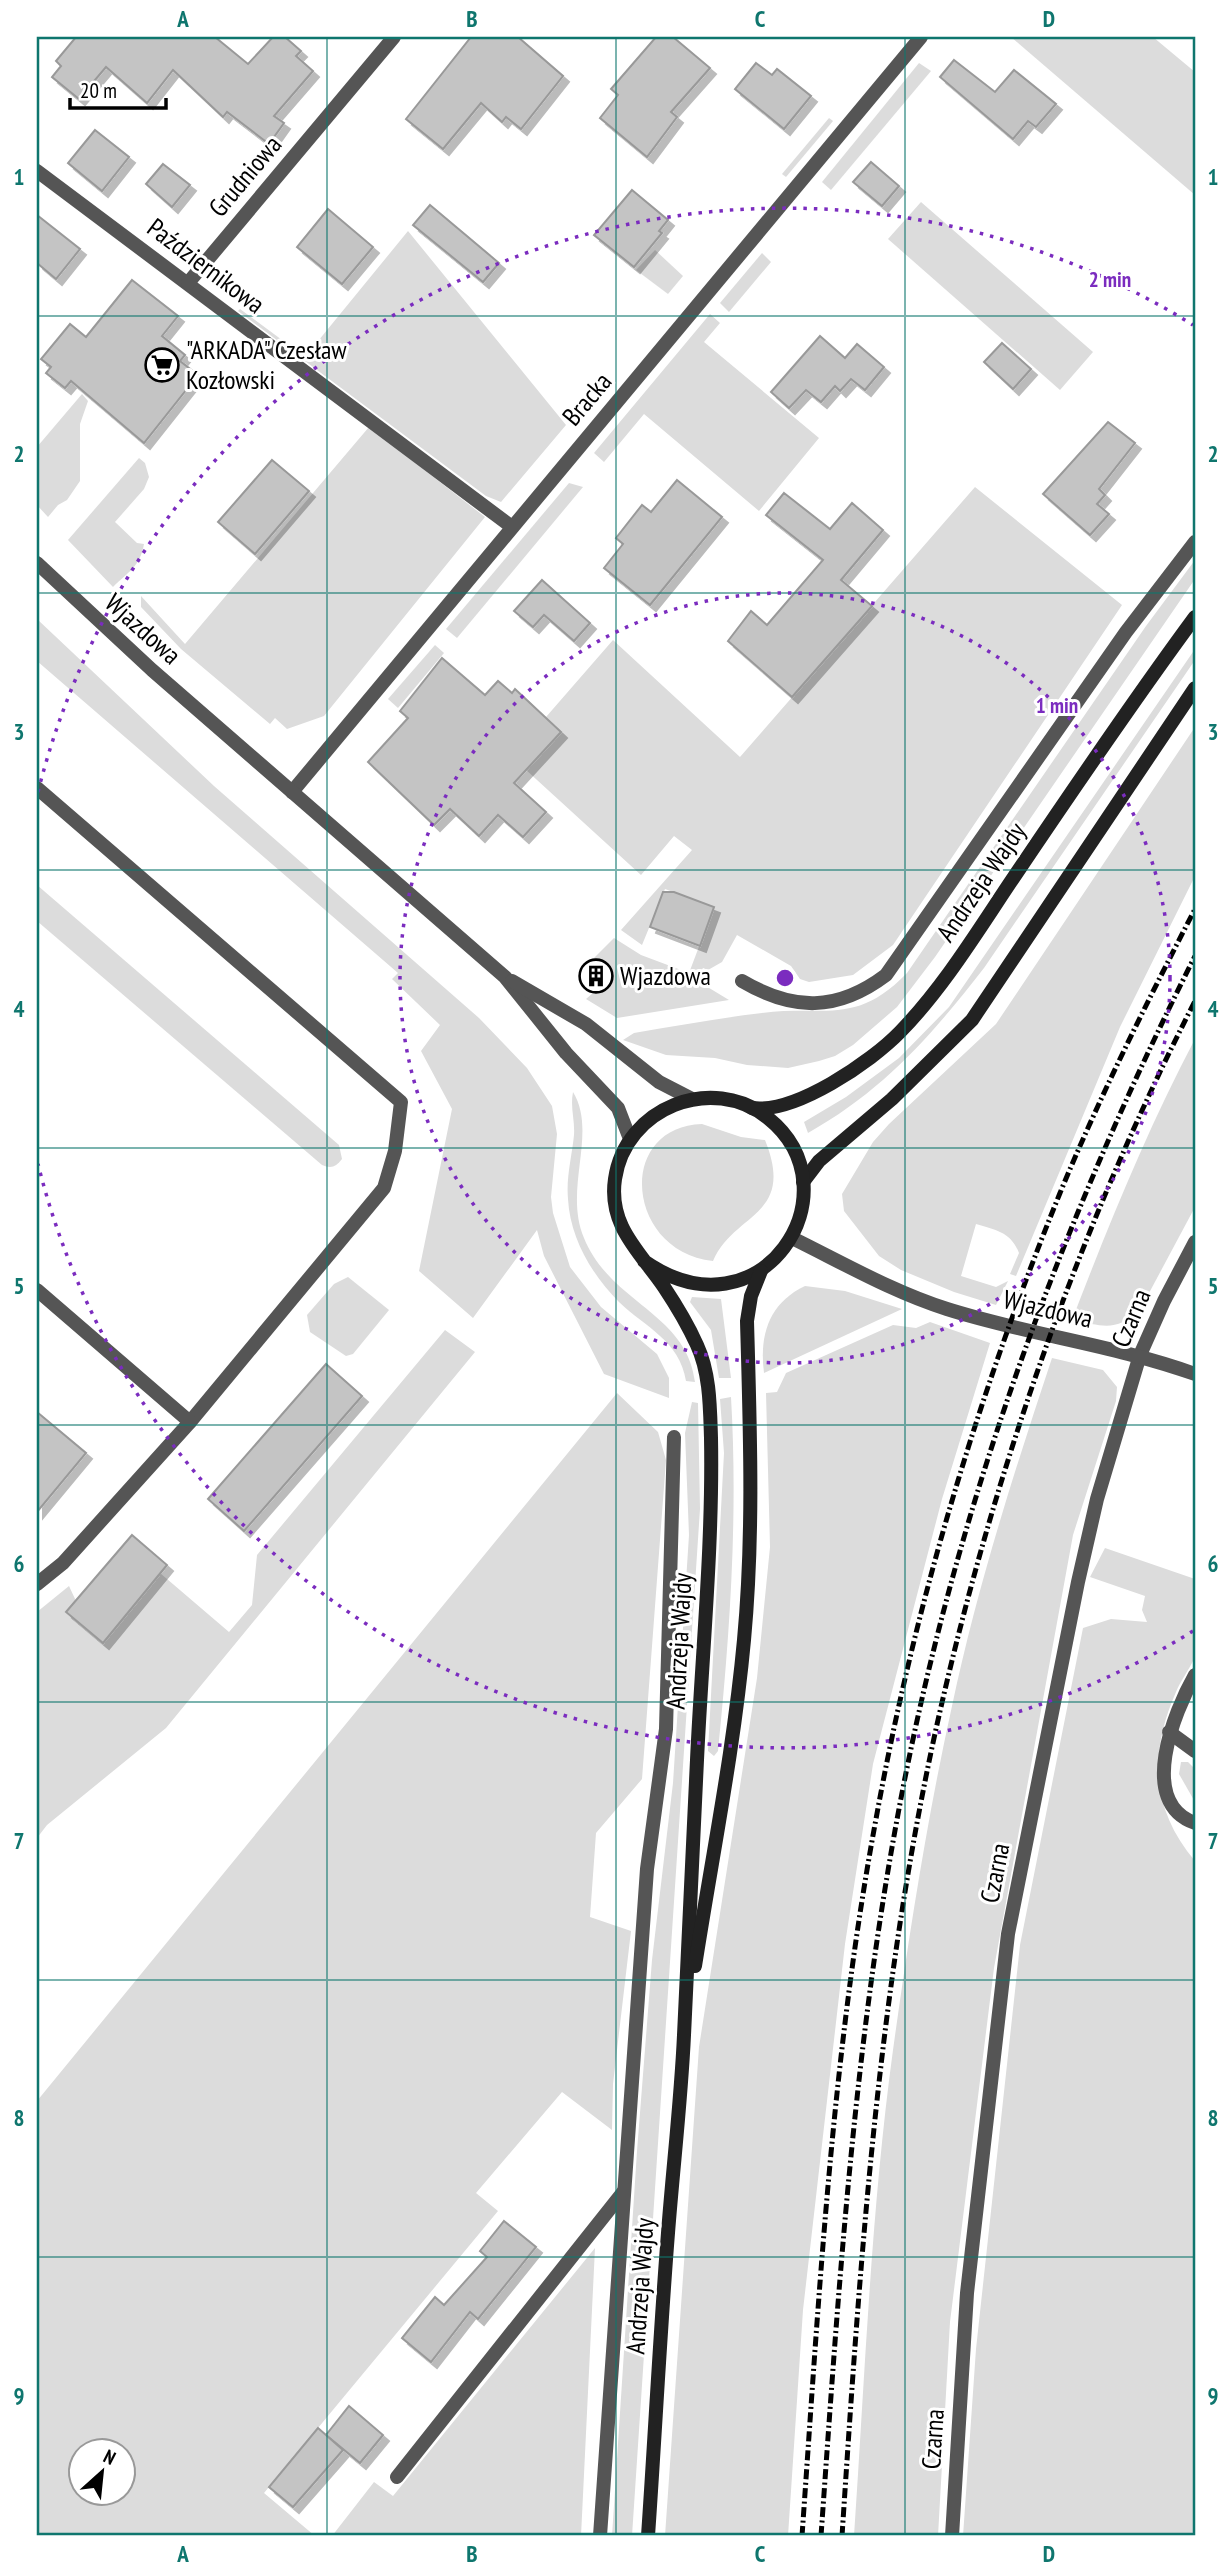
<svg xmlns="http://www.w3.org/2000/svg" width="1232" height="2573" font-family="'PT Sans Narrow',sans-serif">
<defs>
<filter id="shadow"><feDropShadow dx="6" dy="6" stdDeviation="0" flood-color="#0004"/></filter>
</defs>
<rect width="100%" height="100%" fill="#fff"/>
<g fill="#dcdcdc" fill-rule="evenodd">
<path d="M1011,37H1153L1195,72V195Z"/>
<path d="M919,63L931,71L831,190L822,182Z"/>
<path d="M829,118L833,121L786,177L782,174Z"/>
<path d="M921,202L1093,352L1060,390L888,239Z"/>
<path d="M408,231L566,425L501,502L486,496L238,311L240,309L305,357Z"/>
<path d="M655,250L683,276L668,294L636,270Z"/>
<path d="M762,253L771,262L729,312L720,303Z"/>
<path d="M710,314L720,323L704,342L819,438L759,511L644,414L604,462L594,453Z"/>
<path d="M82,394L88,401L80,424V481L67,500L58,505L48,517L37,505V447Z"/>
<path d="M369,427L485,517L324,716L287,729L275,718L270,724L181,649L141,607V596L185,644Z"/>
<path d="M139,458L145,463L149,477L144,489L115,522L137,543L144,544C140,567 128,572 113,587L68,540Z"/>
<path d="M569,483L583,487L457,638L446,629Z"/>
<path d="M975,487L1122,605L893,945L853,975L809,982L800,979L791,966L737,935L722,962L708,970L703,968L696,980L729,1000L617,1018L586,999L593,993L602,992L613,978L591,961L614,938L641,955L689,973L714,907L665,889L642,945L621,930L692,850L674,836L641,875L502,748L561,732L546,717L613,640L740,757Z"/>
<path d="M1195,560V579L935,957L897,1007L853,1045L835,1056L819,1061L788,1068L747,1065L715,1058L666,1055L623,1040L634,1033C676,1026 719,1018 762,1013C825,1005 856,1026 907,973L1146,626Z"/>
<path d="M37,619L214,786L479,1018L527,1068L552,1106L557,1134L551,1197L553,1213L570,1267L601,1307L657,1354L669,1378V1398L604,1374L544,1256L537,1230L473,1318L419,1271L452,1109L421,1051L440,1025L392,979L398,973L37,661Z"/>
<path d="M435,645L444,653L398,708L388,699Z"/>
<path d="M1195,649V660L984,968C931,1036 884,1090 808,1133L804,1122L846,1097L899,1058L949,1007Z"/>
<path d="M1195,727V876L1120,1027L1016,1276L1010,1274L1019,1253C1011,1232 996,1230 976,1224L961,1276L996,1287L1008,1281L996,1305L954,1292L901,1270L879,1256L844,1211L842,1194L873,1142L889,1124L996,1024Z"/>
<path d="M37,885L339,1145L342,1159C336,1167 331,1169 322,1165L37,921Z"/>
<path d="M1195,1039V1207L1141,1308C1116,1333 1104,1326 1072,1320C1109,1224 1147,1130 1195,1039Z"/>
<path d="M573,1092C598,1133 563,1189 584,1238C610,1303 687,1313 695,1382L686,1381C679,1340 646,1328 619,1302C592,1275 570,1238 568,1199C566,1177 572,1156 574,1135C575,1119 570,1108 573,1092Z"/>
<path d="M702,1124L741,1137L765,1140C796,1217 734,1212 713,1261C626,1252 615,1127 702,1124Z"/>
<path d="M348,1277L389,1310L353,1354L346,1356L310,1332L307,1315L334,1284Z"/>
<path d="M805,1286L845,1291L902,1309L764,1373C759,1335 769,1303 805,1286Z"/>
<path d="M692,1297L721,1299L731,1378H719L711,1330L690,1302Z"/>
<path d="M930,1322L990,1343L942,1499L873,1764L845,1944L803,2310L788,2536H665L699,2047L757,1678L770,1547L766,1393L777,1392L786,1373L893,1325L916,1328Z"/>
<path d="M445,1330L475,1352L166,1728L47,1825L37,1838V1612L69,1586L76,1601L66,1612L103,1643L160,1573L229,1632L252,1605L257,1555Z"/>
<path d="M1052,1358L1103,1370L1117,1387L1116,1401L1073,1535L994,1968L950,2322L938,2536H854C865,2375 871,2211 893,2050C909,1935 927,1819 952,1706C977,1588 1014,1472 1052,1358Z"/>
<path d="M617,1393L658,1432L666,1460L642,1779L596,1833L590,1917L631,1931L613,2084L612,2130L562,2092L476,2193L498,2211L264,2493L315,2536H37V2101ZM80,2450H122V2492H80Z"/>
<path d="M731,1397C738,1516 730,1633 718,1751L714,1756L708,1751L724,1453L720,1399Z"/>
<path d="M692,1402L698,1403L700,1509L632,2536H612L637,2151L652,1960L673,1783L689,1535L685,1433Z"/>
<path d="M1105,1548L1195,1579C1195,1598 1201,1642 1194,1659C1189,1670 1181,1680 1176,1692C1149,1753 1151,1809 1195,1861V2536H963L976,2349L1020,1945L1083,1628L1111,1619L1147,1622L1142,1610L1145,1596L1090,1577Z"/>
<path d="M1181,1762H1188L1195,1769V1802L1179,1774Z"/>
<path d="M595,2248L581,2536H332L374,2482L393,2496Z"/>
</g>
<g fill="#c4c4c4" stroke="#999" stroke-width="2" filter="url(#shadow)">
<path d="M76,37H215L248,64L273,37H285L301,51L296,56L313,71L274,116L284,123L269,144L227,112L223,117L173,70L147,103L106,67L79,99L52,77L61,66L56,61Z"/>
<path d="M471,37H518L563,76L521,129L506,117L502,122L481,103L443,149L406,119Z"/>
<path d="M656,37H673L710,68L671,112L677,117L647,157L600,118L618,95L611,89Z"/>
<path d="M954,60L995,92L1014,70L1056,104L1036,127L1028,121L1013,139L940,77Z"/>
<path d="M756,63L772,75L777,69L811,96L784,129L735,89Z"/>
<path d="M95,130L129,157L102,191L68,163Z"/>
<path d="M871,162L899,186L882,206L853,182Z"/>
<path d="M163,164L190,185L172,207L146,184Z"/>
<path d="M632,190L668,220L659,231L662,233L634,267L594,235Z"/>
<path d="M430,205L499,263L483,282L413,225Z"/>
<path d="M328,209L373,247L342,284L297,247Z"/>
<path d="M37,215L80,249L56,279L37,263Z"/>
<path d="M132,280L178,316L162,336L185,355L180,361L198,375L144,443L71,381L65,388L46,373L51,367L41,359L70,324L86,337Z"/>
<path d="M820,336L845,358L857,344L884,367L865,390L851,379L840,391L835,386L821,402L806,390L789,408L771,392Z"/>
<path d="M1002,343L1031,369L1013,389L984,362Z"/>
<path d="M1108,422L1135,443L1099,489L1105,495L1097,504L1109,514L1090,535L1043,494Z"/>
<path d="M272,460L309,491L255,554L218,522Z"/>
<path d="M677,480L722,517L650,605L604,568L623,544L616,538L642,505L651,512Z"/>
<path d="M784,493L830,529L852,503L883,530L841,580L872,606L792,697L728,641L751,611L767,625L823,560L766,515Z"/>
<path d="M542,580L590,623L574,641L544,615L533,627L514,611Z"/>
<path d="M442,658L485,695L498,681L512,693L515,689L561,732L514,783L546,812L523,837L498,815L479,836L450,809L434,825L368,762L408,718L400,711Z"/>
<path d="M663,892H674L714,907L700,946L650,927Z"/>
<path d="M326,1364L362,1396L244,1531L208,1499Z"/>
<path d="M37,1412L86,1453L37,1512Z"/>
<path d="M132,1535L167,1565L103,1643L66,1612Z"/>
<path d="M504,2221L536,2247L478,2319L470,2312L431,2362L402,2338L435,2297L444,2305L487,2257L480,2251Z"/>
<path d="M349,2406L383,2435L360,2463L326,2435Z"/>
<path d="M318,2428L343,2450L293,2507L269,2487Z"/>
</g>
<g fill="none" stroke-linecap="round" stroke-linejoin="round">
<g stroke="#555" stroke-width="14">
<path d="M37,788L401,1102L395,1151L384,1188L190,1422L63,1563L37,1584"/>
<path d="M37,1290L190,1422"/>
<path d="M1195,1675C1174,1712 1137,1803 1195,1823"/>
<path d="M1169,1732L1195,1751"/>
<path d="M397,2477L624,2191"/>
</g>
<g stroke="#555" stroke-width="14">
<path d="M37,171L512,527"/>
<path d="M188,283L394,37"/>
<path d="M292,792L921,37"/>
<path d="M742,981C793,1011 837,1012 886,975L1126,632L1195,542"/>
<path d="M600,2536L647,1869L666,1729L674,1437"/>
<path d="M952,2536L967,2293L1008,1934L1078,1582L1097,1499L1140,1355L1164,1301L1195,1242"/>
</g>
<g stroke="#555" stroke-width="14">
<path d="M37,563L152,670L505,977L566,1053L618,1108L630,1139"/>
<path d="M512,981L586,1024L659,1082L692,1099"/>
<path d="M792,1238C843,1263 893,1292 947,1309C1029,1335 1114,1345 1195,1374"/>
</g>
<g stroke="#222" stroke-width="14">
<path d="M752,1108C795,1114 871,1062 900,1032C945,986 980,927 1016,874C1074,788 1133,701 1195,617"/>
<path d="M803,1182L819,1161L892,1099L972,1020L1195,688"/>
<path d="M644,1261C761,1343 859,1191 768,1118C712,1073 625,1108 615,1179C608,1226 640,1252 664,1287C676,1305 688,1325 697,1345C710,1373 710,1407 711,1438C713,1545 702,1653 697,1760C692,1852 689,1943 684,2035C681,2101 673,2167 668,2233C660,2334 655,2435 648,2536"/>
<path d="M695,1966C712,1857 734,1749 744,1640C754,1533 750,1428 747,1321L751,1296L761,1271"/>
</g>
<g stroke="#000" stroke-width="5" stroke-dasharray="10 3.5 2 3.5" stroke-linecap="butt">
<path d="M802,2536C819,2297 832,2055 876,1819C915,1604 978,1395 1060,1193C1100,1096 1147,1002 1195,909"/>
<path d="M821,2536C838,2298 853,2060 896,1825C951,1522 1057,1230 1195,956"/>
<path d="M842,2536C860,2263 878,1988 938,1720C994,1472 1079,1228 1195,1001"/>
</g>
</g>
<path fill="none" stroke="#0f766e" stroke-width="2" stroke-opacity="0.55" d="M327,37V2536M616,37V2536M905,37V2536M37,316H1195M37,593H1195M37,870H1195M37,1148H1195M37,1425H1195M37,1702H1195M37,1980H1195M37,2257H1195"/>
<g fill="none" stroke="#7b2cbf" stroke-width="3.5" stroke-dasharray="3.5 7">
<circle cx="785" cy="978" r="385"/>
<path d="M1193 1631A770 770 0 0 1 38 1164M38 792A770 770 0 0 1 1193 325"/>
</g>
<defs>
<symbol id="supermarket-ring" viewBox="-11 -11 22 22"><circle r="9.5" fill="#fff" stroke="#000" stroke-width="1.5"/><path d="M-6-5.5h2.5l.6 2H6L4.5 2H-2.5L-4.4-4H-6ZM-1.5 3.2a1.3 1.3 0 1 0 .1 0ZM3 3.2a1.3 1.3 0 1 0 .1 0Z" fill="#000"/></symbol>
<symbol id="building-ring" viewBox="-11 -11 22 22"><circle r="9.5" fill="#fff" stroke="#000" stroke-width="1.5"/><path d="M-4-6H4V6H1V3H-1V6H-4ZM-2.5-4.3h1.7v1.8h-1.7ZM.8-4.3h1.7v1.8H.8ZM-2.5-1h1.7V.8h-1.7ZM.8-1h1.7V.8H.8Z" fill="#000"/></symbol>
</defs>
<g fill-rule="evenodd">
<use href="#supermarket-ring" x="143" y="346" width="38" height="38"/>
<use href="#building-ring" x="577" y="957" width="38" height="38"/>
</g>
<g text-anchor="middle" stroke-width="6" stroke-linejoin="round" paint-order="stroke">
<g font-size="26" fill="#000" stroke="#fff">
<text transform="translate(245 176) rotate(-50)" y="9">Grudniowa</text>
<text transform="translate(206 266) rotate(37)" y="9">Październikowa</text>
<text transform="translate(587 399) rotate(-50)" y="9">Bracka</text>
<text transform="translate(143 629) rotate(42)" y="9">Wjazdowa</text>
<text transform="translate(981 882) rotate(-56)" y="9">Andrzeja Wajdy</text>
<text transform="translate(1048 1309) rotate(13)" y="9">Wjazdowa</text>
<text transform="translate(1131 1318) rotate(-67)" y="9">Czarna</text>
<text transform="translate(679 1641) rotate(-87)" y="9">Andrzeja Wajdy</text>
<text transform="translate(995 1873) rotate(-79)" y="9">Czarna</text>
<text transform="translate(640 2286) rotate(-86)" y="9">Andrzeja Wajdy</text>
<text transform="translate(933 2439) rotate(-86)" y="9">Czarna</text>
</g>
<g font-size="26" fill="#000" stroke="#fff" text-anchor="start">
<text x="186" y="359">"ARKADA" Czesław<tspan x="186" dy="30">Kozłowski</tspan></text>
<text x="620" y="985">Wjazdowa</text>
</g>
</g>
<circle cx="785" cy="978" r="10" fill="#7b2cbf" stroke="#fff" stroke-width="3.5"/>
<g font-size="21" text-anchor="middle" font-weight="bold" fill="#7b2cbf" stroke="#fff" stroke-width="6" stroke-linejoin="round" paint-order="stroke">
<text x="1110" y="287">2 min</text>
<text x="1057" y="713">1 min</text>
</g>
<rect width="1232" height="2573" fill="none" stroke="#ffffff" stroke-width="77"/>
<g transform="translate(102 2472) rotate(27)"><circle r="33" fill="#ffffff" stroke="#999999" stroke-width="2"/>
<path d="M0-5L12 26L0 18L-12 26Z" fill="#000000"/>
<text y="-10" font-size="19" font-weight="bold" text-anchor="middle" fill="#000000">N</text>
</g>
<path d="M70 98v10h96v-10" fill="none" stroke="#000000" stroke-width="3.5"/>
<text x="80" y="98" font-size="21" fill="#000000" stroke="#ffffff" stroke-width="5" paint-order="stroke">20 m</text>
<rect x="38" y="38" width="1156" height="2496" fill="none" stroke="#0f766e" stroke-width="2.5"/>
<g font-size="23" text-anchor="middle" font-weight="bold" fill="#0f766e">
<text x="183" y="27">A</text>
<text x="472" y="27">B</text>
<text x="760" y="27">C</text>
<text x="1049" y="27">D</text>
<text x="19" y="185">1</text>
<text x="1213" y="185">1</text>
<text x="19" y="462">2</text>
<text x="1213" y="462">2</text>
<text x="19" y="740">3</text>
<text x="1213" y="740">3</text>
<text x="19" y="1017">4</text>
<text x="1213" y="1017">4</text>
<text x="19" y="1294">5</text>
<text x="1213" y="1294">5</text>
<text x="19" y="1572">6</text>
<text x="1213" y="1572">6</text>
<text x="19" y="1849">7</text>
<text x="1213" y="1849">7</text>
<text x="19" y="2126">8</text>
<text x="1213" y="2126">8</text>
<text x="19" y="2404">9</text>
<text x="1213" y="2404">9</text>
<text x="183" y="2562">A</text>
<text x="472" y="2562">B</text>
<text x="760" y="2562">C</text>
<text x="1049" y="2562">D</text>
</g>
</svg>
